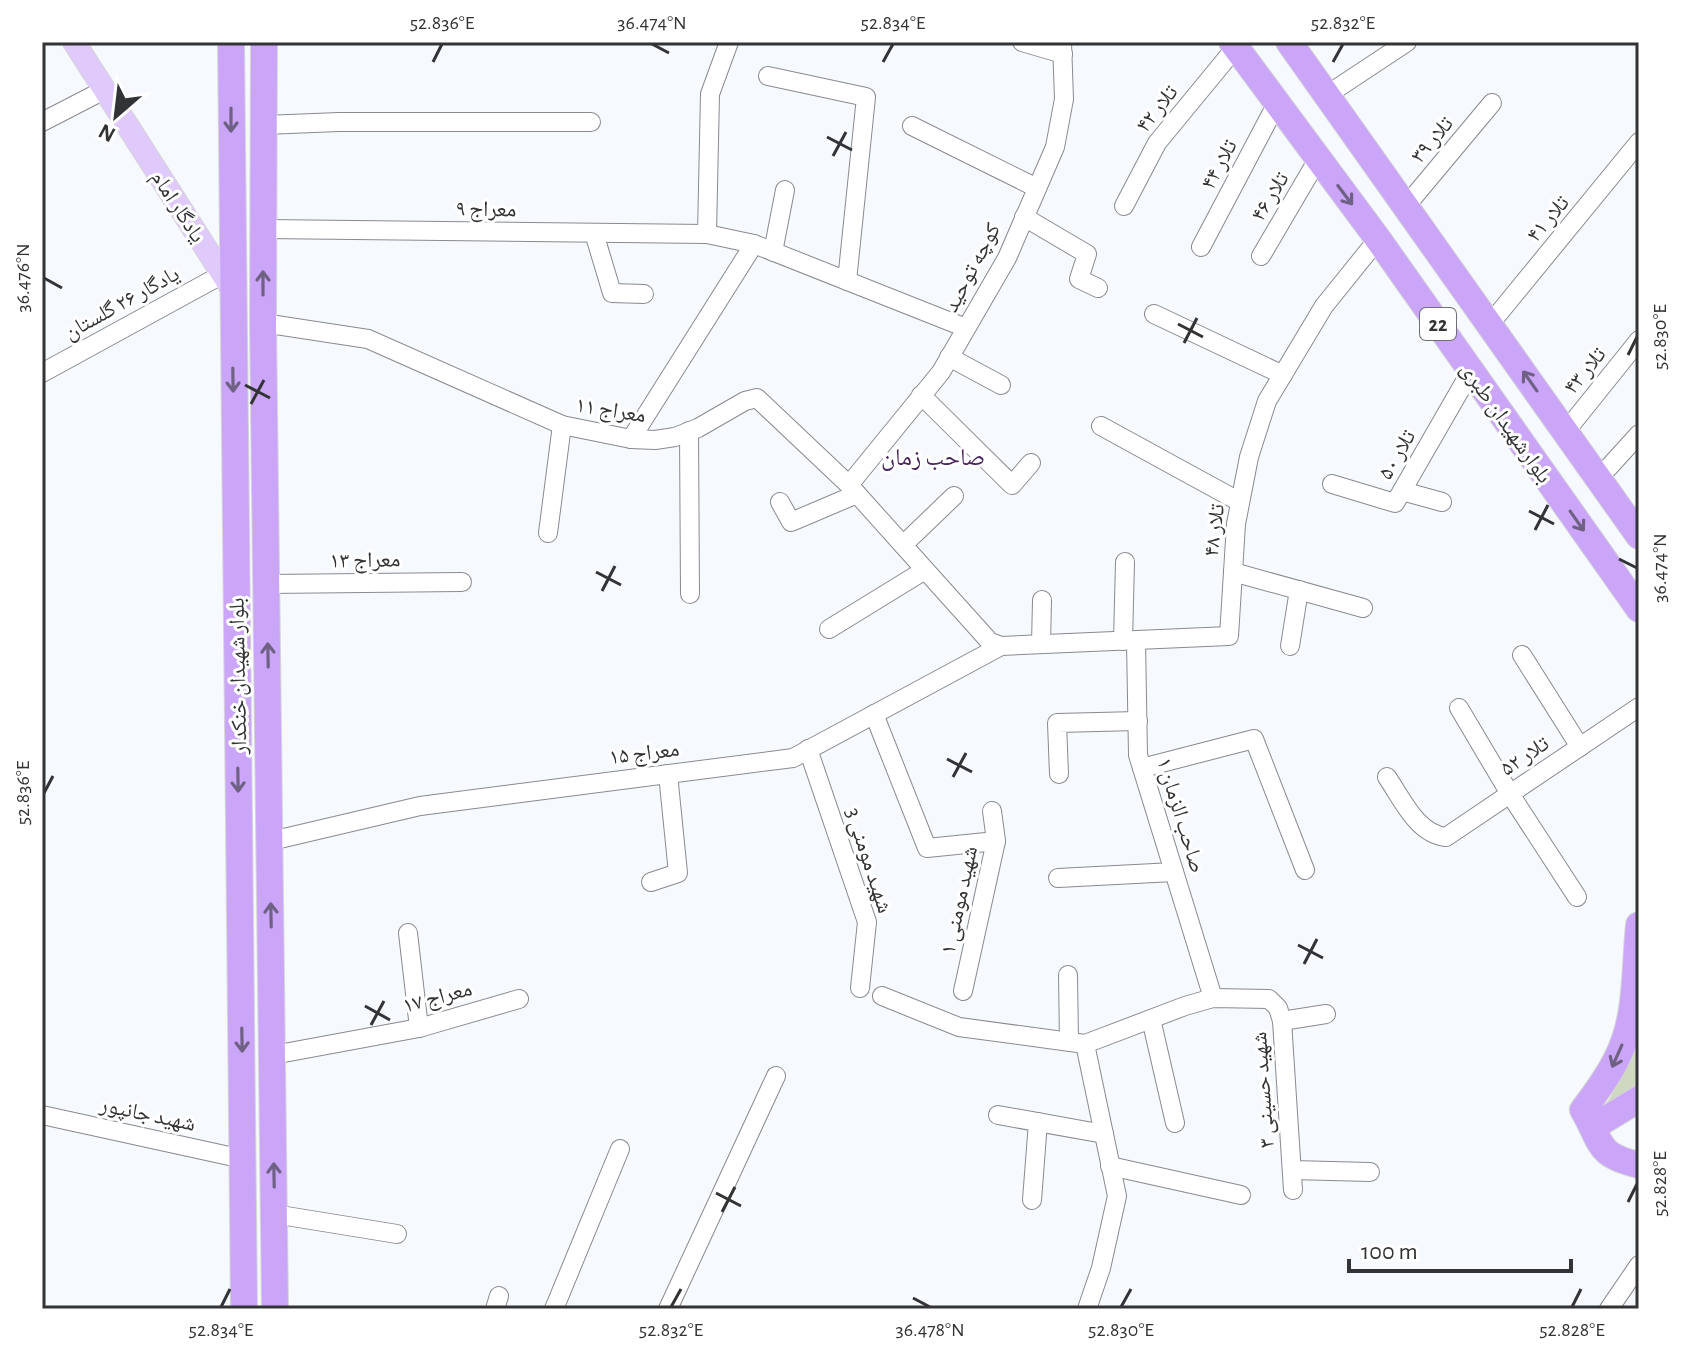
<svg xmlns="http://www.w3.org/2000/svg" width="1681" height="1351" font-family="'Alegreya Sans','Noto Naskh Arabic',sans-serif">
<rect width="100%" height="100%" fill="#f6f9fd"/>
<path fill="#cfd8c0" d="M1639,1030V1088L1604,1108L1619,1081Z"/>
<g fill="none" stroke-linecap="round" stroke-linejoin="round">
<defs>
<g id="minor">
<path d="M729,42L710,94L707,234L754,244L966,328"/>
<path d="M1022,42L1063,54"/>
<path d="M768,76L866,97L847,281"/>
<path d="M1327,95L1407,42"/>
<path d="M42,122L104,90"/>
<path d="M264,125L339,122H591"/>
<path d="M912,126L1037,188"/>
<path d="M1124,206L1157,143L1236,47"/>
<path d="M1406,206L1492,103"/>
<path d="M1024,217L1087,254L1079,279L1098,288"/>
<path d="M264,229L707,234"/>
<path d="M594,233L612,293L644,294"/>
<path d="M1201,247L1277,103"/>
<path d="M773,252L785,190"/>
<path d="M1261,256L1318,159"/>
<path d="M1154,314L1283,375"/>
<path d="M263,323L368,339L562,425L631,439L655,440L675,437L698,428L745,401L757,398L849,485L990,642L1001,646L1229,636L1236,524L1249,457L1267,401L1324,306L1378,239"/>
<path d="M1490,324L1639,142"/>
<path d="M949,357L1001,385"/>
<path d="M42,373L223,274"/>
<path d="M921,395L1012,485L1031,463"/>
<path d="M1101,426L1240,502"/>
<path d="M689,431L690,594"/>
<path d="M1566,431L1639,340"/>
<path d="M631,439L754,244"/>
<path d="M1599,478L1639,434"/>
<path d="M1332,484L1395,503L1471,371"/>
<path d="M849,485L941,372L1007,258L1055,147L1064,99L1062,42"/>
<path d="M1402,491L1442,502"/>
<path d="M780,502L791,522L857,494"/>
<path d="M548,533L562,425"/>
<path d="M903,545L954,496"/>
<path d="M1233,572L1363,608"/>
<path d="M268,584L462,582"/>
<path d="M829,629L925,570"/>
<path d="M1123,641L1125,562"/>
<path d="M1136,641L1138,755L1213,998"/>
<path d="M1041,644L1042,600"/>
<path d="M1290,646L1299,590"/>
<path d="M1522,655L1580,747"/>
<path d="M1459,708L1510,794L1577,897"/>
<path d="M874,714L927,848L996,841L963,991"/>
<path d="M808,749L867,922L860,988"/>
<path d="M1142,768L1254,739L1305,870"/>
<path d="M1059,774L1057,723L1138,721"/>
<path d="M1387,777C1402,799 1417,834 1446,837L1639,707"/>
<path d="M992,811L996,841"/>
<path d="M271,841L420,806L793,758L1001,646"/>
<path d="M1058,878L1174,872"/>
<path d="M651,882L678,873L668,774"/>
<path d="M408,933L419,1028"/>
<path d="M1068,975L1069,1041"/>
<path d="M882,996L959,1027L1085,1044L1185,1006L1213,998L1269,999L1278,1008L1282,1021L1293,1190"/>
<path d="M1151,1019L1175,1123"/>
<path d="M1282,1021L1326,1014"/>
<path d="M1085,1044L1117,1196L1101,1268L1087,1309"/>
<path d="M273,1055L419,1028L519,999"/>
<path d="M42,1115L243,1159"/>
<path d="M998,1115L1104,1134"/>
<path d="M1110,1166L1241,1195"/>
<path d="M1292,1170L1370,1172"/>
<path d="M1032,1200L1038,1122"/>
<path d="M274,1214L397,1234"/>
<path d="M495,1309L499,1296"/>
<path d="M554,1309L620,1149"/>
<path d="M668,1309L776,1076"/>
<path d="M1609,1309L1639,1265"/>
</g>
<path id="major" d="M74,42L232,289"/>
<g id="highway">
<path d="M231,42L244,1309"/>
<path d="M264,42L263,323L275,1309"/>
<path d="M1232,42L1378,239L1639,609"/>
<path d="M1289,42L1639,536"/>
<path d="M1639,925C1634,970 1638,1017 1617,1058C1608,1077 1595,1094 1583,1110C1603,1144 1596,1155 1639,1165"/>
<path d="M1593,1127L1639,1099"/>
</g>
</defs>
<use href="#minor" stroke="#888a8f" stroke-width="20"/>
<use href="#major" stroke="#d6d6d7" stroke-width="24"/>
<use href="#highway" stroke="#d6d6d7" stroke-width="28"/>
<use href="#minor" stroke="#fff" stroke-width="18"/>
<use href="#major" stroke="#e0c9fb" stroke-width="22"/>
<use href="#highway" stroke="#cba5f8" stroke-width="26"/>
</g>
<defs><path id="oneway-shaft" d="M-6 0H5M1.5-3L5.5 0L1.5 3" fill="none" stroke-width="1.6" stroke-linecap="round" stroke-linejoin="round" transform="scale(2)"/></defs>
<g stroke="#6f6183">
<use href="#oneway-shaft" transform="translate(231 120) rotate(90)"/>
<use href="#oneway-shaft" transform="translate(1345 195) rotate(53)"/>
<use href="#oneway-shaft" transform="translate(263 283) rotate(-90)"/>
<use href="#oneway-shaft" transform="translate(233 380) rotate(89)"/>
<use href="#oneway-shaft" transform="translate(1530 381) rotate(-125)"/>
<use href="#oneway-shaft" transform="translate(1577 521) rotate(55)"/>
<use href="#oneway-shaft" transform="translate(268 655) rotate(-91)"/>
<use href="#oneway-shaft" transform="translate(238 780) rotate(89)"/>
<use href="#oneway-shaft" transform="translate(271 915) rotate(-91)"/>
<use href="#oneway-shaft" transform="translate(242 1040) rotate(89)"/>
<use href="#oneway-shaft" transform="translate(1617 1056) rotate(114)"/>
<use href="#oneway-shaft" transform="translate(274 1175) rotate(-91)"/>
</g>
<path fill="none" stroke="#323335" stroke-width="3" d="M652,44L669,53M433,62L442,44M883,62L893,44M1333,62L1343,44M827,137L852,150M833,156L846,132M44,278L62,288M1178,324L1203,337M1184,343L1197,318M1628,355L1637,337M245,385L270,398M251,404L264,380M1529,511L1554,524M1535,530L1548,505M1619,559L1637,568M596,572L621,585M602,591L615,566M947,759L972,772M953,777L966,753M44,793L53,776M1298,945L1323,958M1304,964L1317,939M365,1006L390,1020M371,1025L384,1001M716,1193L741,1206M1628,1202L1637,1184M722,1212L735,1187M913,1298L930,1307M221,1307L230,1289M671,1307L681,1289M1121,1307L1131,1289M1572,1307L1581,1289"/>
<g text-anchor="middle" stroke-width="6" stroke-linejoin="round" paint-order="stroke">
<rect fill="#fff" stroke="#707072" stroke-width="2" x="1420" y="308" width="36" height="32" rx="6"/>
<g font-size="20" font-weight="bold" fill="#323335">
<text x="1438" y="331">22</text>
</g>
<g font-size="22" fill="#323335" stroke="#fff">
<text transform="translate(1156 108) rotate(-52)" y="8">تلار ۴۲</text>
<text transform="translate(1431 139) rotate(-50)" y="8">تلار ۳۹</text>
<text transform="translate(1218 164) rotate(-62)" y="8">تلار ۴۴</text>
<text transform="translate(1269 196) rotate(-59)" y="8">تلار ۴۶</text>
<text transform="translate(179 206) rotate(57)" y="8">یادگار امام</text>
<text transform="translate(486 208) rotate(1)" y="8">معراج ۹</text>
<text transform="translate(1547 218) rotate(-50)" y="8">تلار ۴۱</text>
<text transform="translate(971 267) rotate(-62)" y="8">کوچه توحید</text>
<text transform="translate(121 302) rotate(-29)" y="8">یادگار ۲۶ گلستان</text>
<text transform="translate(1584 370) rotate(-51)" y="8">تلار ۴۳</text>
<text transform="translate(611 409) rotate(9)" y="8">معراج ۱۱</text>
<text transform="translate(1507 422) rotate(55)" y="8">بلوارشهیدان طبری</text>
<text transform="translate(1396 454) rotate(-60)" y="8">تلار ۵۰</text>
<text transform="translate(1213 530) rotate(-83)" y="8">تلار ۴۸</text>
<text transform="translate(365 559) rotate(-1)" y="8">معراج ۱۳</text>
<text transform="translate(237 676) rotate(-91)" y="8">بلوار شهیدان خنکدار</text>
<text transform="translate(644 752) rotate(-7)" y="8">معراج ۱۵</text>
<text transform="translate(1524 755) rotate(-34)" y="8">تلار ۵۲</text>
<text transform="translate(1182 815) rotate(73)" y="8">صاحب الزمان ۱</text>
<text transform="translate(870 860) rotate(72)" y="8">شهید مومنی 3</text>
<text transform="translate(958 900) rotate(-78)" y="8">شهید مومنی ۱</text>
<text transform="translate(437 996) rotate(-15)" y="8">معراج ۱۷</text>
<text transform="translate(1262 1090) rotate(-94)" y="8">شهید حسینی ۳</text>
<text transform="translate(148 1113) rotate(12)" y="8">شهید جانپور</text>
</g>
<g font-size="24" fill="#49255c" stroke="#fff">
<text x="933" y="465">صاحب زمان</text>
</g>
</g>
<rect width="1681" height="1351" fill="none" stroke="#ffffff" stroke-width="88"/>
<g transform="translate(116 116) rotate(208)" stroke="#ffffff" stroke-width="6" paint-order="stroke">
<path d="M0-6L14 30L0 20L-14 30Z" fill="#323335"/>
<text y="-12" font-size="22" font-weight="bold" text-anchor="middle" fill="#323335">N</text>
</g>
<path d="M1349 1259v12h222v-12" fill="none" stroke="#323335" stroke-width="4"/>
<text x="1361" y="1259" font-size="24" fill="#323335" stroke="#ffffff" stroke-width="6" paint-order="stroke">100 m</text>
<rect x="44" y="44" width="1593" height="1263" fill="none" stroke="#323335" stroke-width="3"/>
<g font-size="20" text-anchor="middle" fill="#323335">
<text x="442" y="29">52.836°E</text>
<text x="652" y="29">36.474°N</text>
<text x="893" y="29">52.834°E</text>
<text x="1343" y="29">52.832°E</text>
<text transform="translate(22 278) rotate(-90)" y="7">36.476°N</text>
<text transform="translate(1659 337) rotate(-90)" y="7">52.830°E</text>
<text transform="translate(1659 568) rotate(-90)" y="7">36.474°N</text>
<text transform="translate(22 793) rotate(-90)" y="7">52.836°E</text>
<text transform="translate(1659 1184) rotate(-90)" y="7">52.828°E</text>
<text x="221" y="1336">52.834°E</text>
<text x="671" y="1336">52.832°E</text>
<text x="930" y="1336">36.478°N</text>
<text x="1121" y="1336">52.830°E</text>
<text x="1572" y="1336">52.828°E</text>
</g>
</svg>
